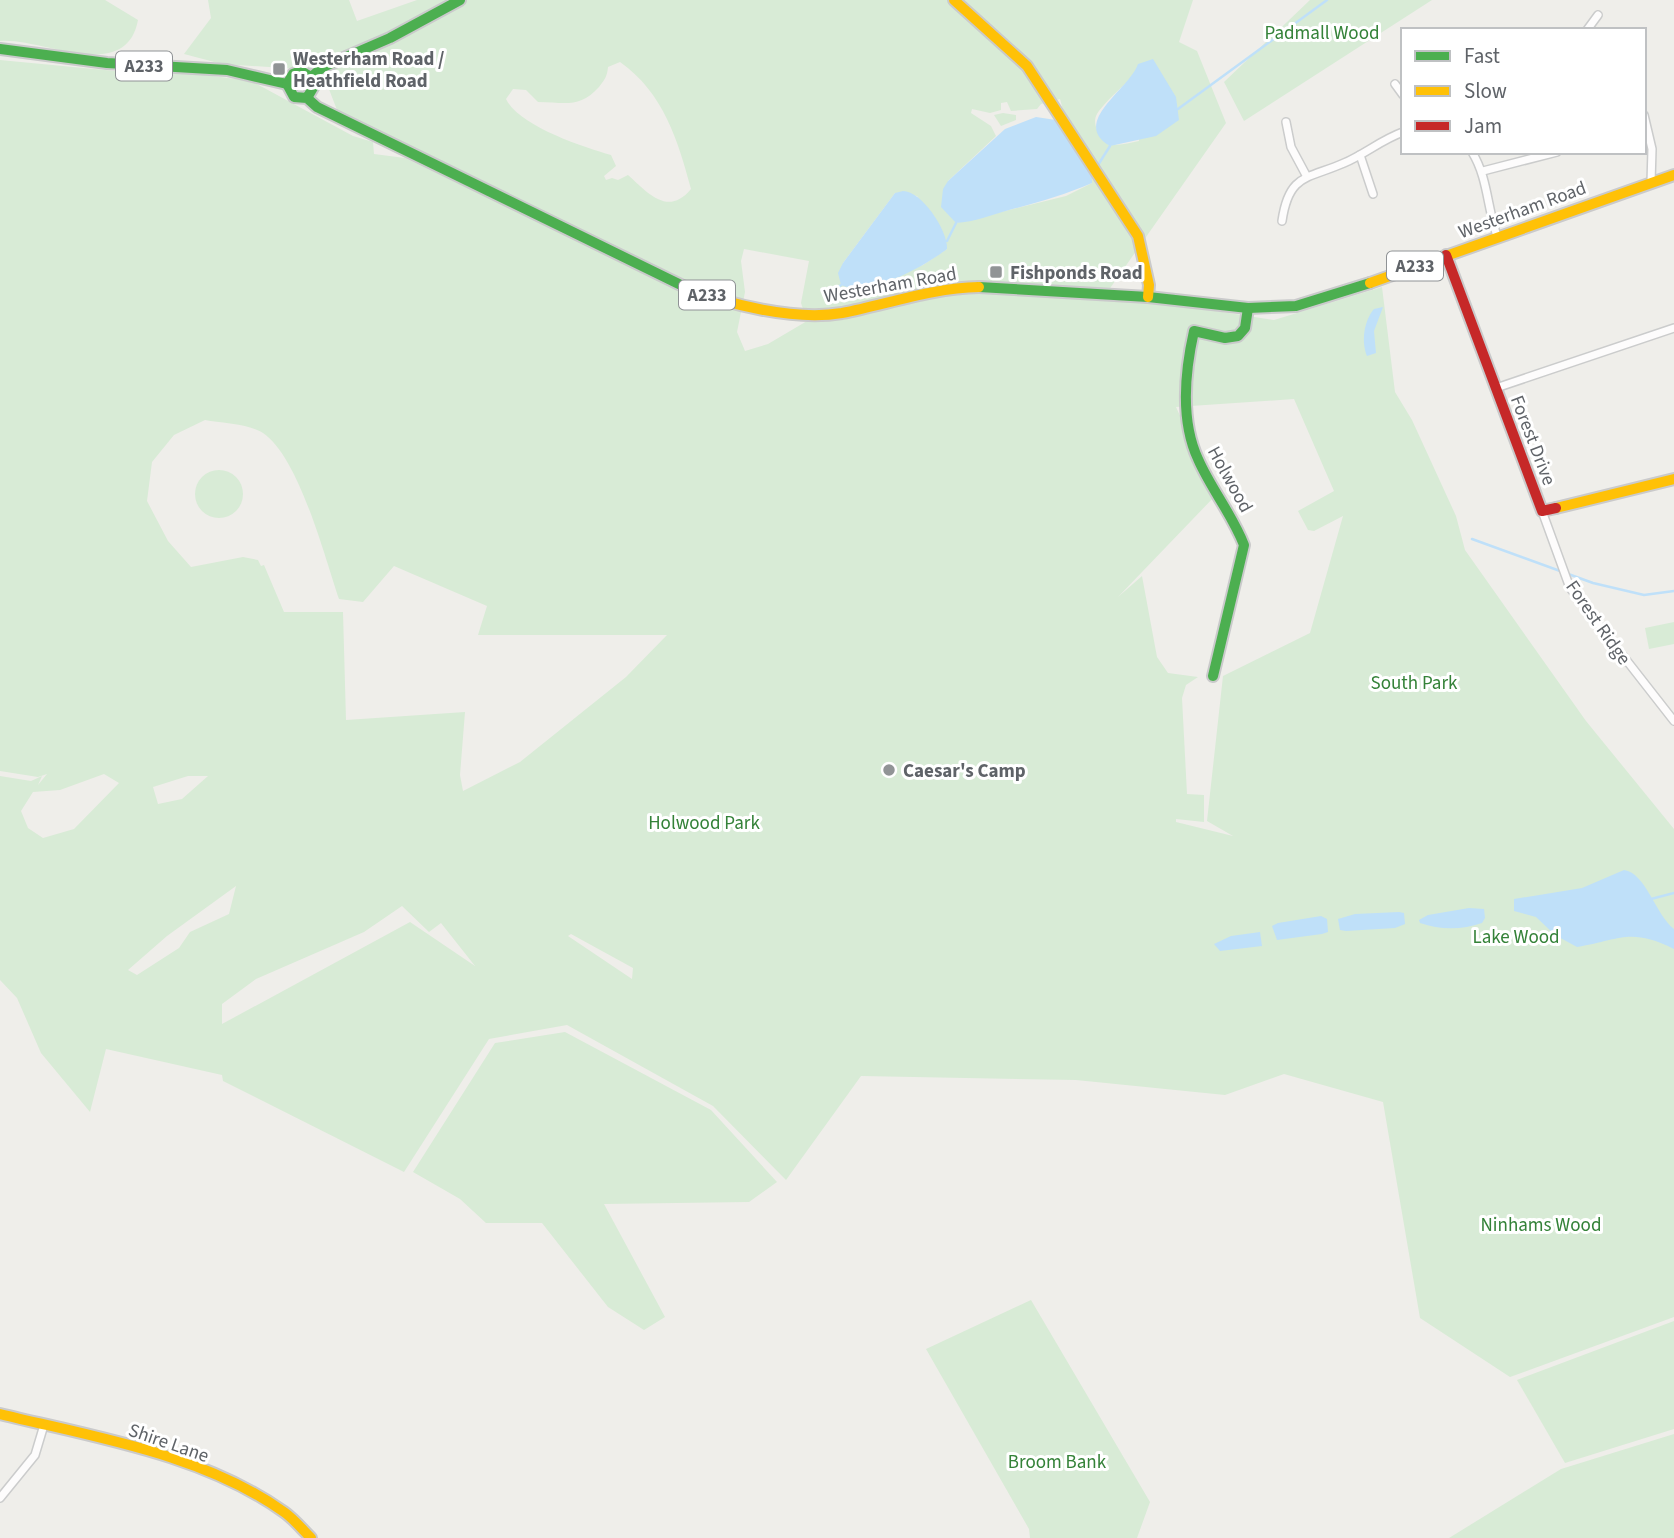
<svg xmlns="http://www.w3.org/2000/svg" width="1674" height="1538" font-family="'Source Sans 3',sans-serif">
<rect width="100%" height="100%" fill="#efeeea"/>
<g fill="#d8ebd6" fill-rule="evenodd">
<path d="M0,0H105L138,20C126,85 41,37 0,41Z"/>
<path d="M208,0H349L357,21L417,0H1193L1179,42L1197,51L1226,123L1106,294L1274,320L1382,287L1395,392L1412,420L1456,516L1465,550L1586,721L1674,829V1317L1510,1377L1420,1318L1383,1102L1284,1074L1225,1095L1076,1080L861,1076L786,1180L713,1106L567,1025L489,1039L404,1172L223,1081L222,1075L106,1049L90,1112L41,1053L17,998L0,980V776L31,781L42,776L38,785L47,774L38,777L0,771V60L115,71L205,75L251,81L353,136L373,142L374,154L405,158L482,195L490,184L337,110L327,84L314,70L222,64L184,54L211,18ZM620,62C664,93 678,141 691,189C668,217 648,193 628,175L618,180L612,178L606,180L604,176L616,166L611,155C583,147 519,126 506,99L513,89L526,90L538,102C565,102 579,109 599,87C605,79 607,77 608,67ZM1135,74L1139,141C1120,145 1106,150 1097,130C1095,125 1094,119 1097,114C1103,104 1125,84 1135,74ZM1060,99L1063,110L1060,112L1092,183L1066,196L956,223L948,181L996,136L991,126L971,113L972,109L990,113L1001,110V103L1007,102L1011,111L1037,109L1041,104ZM895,193L917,196L931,215L947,249L923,265L875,285L843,263ZM744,249L809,261L801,303L807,321L768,344L745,351L737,332L745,292L741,261ZM1294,399L1334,491L1298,511L1308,530L1314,531L1343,516L1310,633L1223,676L1207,821L1233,836L1176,822V819L1204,822V795L1187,794L1182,698L1186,685L1198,677L1168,673L1157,657L1142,576L1118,597L1216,495L1176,407ZM205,420C221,423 250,424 263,433C299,457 325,558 339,599L363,602L394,566L487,606L478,635H667L626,677L520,762L463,791L460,775L465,712L346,720L343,612H284L264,565L261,566L258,560L243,557L191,567L168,541L147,501L152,462L174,435ZM104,774L119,783L74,829L43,838L28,828L21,811L33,792L60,790ZM188,776H208L182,799L158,804L153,787ZM236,886L229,914L190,932L179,948L137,975L128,970L167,936ZM402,906L429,932L441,923L475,966L410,922L222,1024V1004L256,979L364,932ZM571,934L633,968L632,979L568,936Z"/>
<path d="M1310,0H1432L1244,121L1224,82Z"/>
<path d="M1003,113L1016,115V120L1001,126L994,115Z"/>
<circle cx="219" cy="494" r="24"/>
<path d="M1674,622V644L1649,649L1645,628Z"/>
<path d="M565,1032L711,1110L777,1182L749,1202L604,1204L665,1317L644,1330L608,1307L542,1223H486L460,1199L413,1172L495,1043Z"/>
<path d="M1031,1300L1150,1502L1137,1538H1030L1029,1529L926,1349Z"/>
<path d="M1674,1321V1429L1565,1463L1517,1380Z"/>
<path d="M1674,1434V1538H1449L1561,1469Z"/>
</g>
<g fill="#bfe0f9">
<path d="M1153,59L1176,97L1179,120L1156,136L1110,146C1070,122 1129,90 1138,64Z"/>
<path d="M1036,117L1056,120L1092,174V183C1064,195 1039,202 1009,210C991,215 975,222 956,223L941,207L943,189L948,181L1005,129Z"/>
<path d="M903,191C922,191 948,231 947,249C925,266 868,298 841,285L838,273L843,263L895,193Z"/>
<path d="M1383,307L1374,331L1376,353L1367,356C1361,341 1364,321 1374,309Z"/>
<path d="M1624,870C1646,873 1655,914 1674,929V949C1630,927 1620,940 1577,947L1555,935L1536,917L1514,911V899L1582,888Z"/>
<path d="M1469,908L1484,909L1485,918L1482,923C1462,930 1440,930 1420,923L1419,920L1428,915Z"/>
<path d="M1399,912L1404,913L1405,924L1395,928L1346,931L1340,930L1338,919L1355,914Z"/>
<path d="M1321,916L1327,919L1328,932L1322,934L1277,940L1272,926L1278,923Z"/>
<path d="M1260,932L1262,946L1220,951L1214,944L1231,936Z"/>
</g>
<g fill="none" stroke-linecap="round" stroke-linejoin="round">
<g stroke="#bfe0f9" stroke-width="2.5">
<path d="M1178,109L1327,0"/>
<path d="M1098,165L1110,146"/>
<path d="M947,241L956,223"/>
<path d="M836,289L841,285"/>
<path d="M1472,539L1593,583L1644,595L1674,591"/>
<path d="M1651,899L1674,893"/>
</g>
<defs>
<g id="street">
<path d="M1587,30L1598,15"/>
<path d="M1395,84L1403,95"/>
<path d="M1644,115L1652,149L1651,183"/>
<path d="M1286,122L1291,147L1306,175"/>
<path d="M1472,152C1488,178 1487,207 1497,236"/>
<path d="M1360,155L1373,194"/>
<path d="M1483,171L1557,152"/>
<path d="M1282,221C1289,173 1308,179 1344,163C1365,154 1381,140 1403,132"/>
<path d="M1496,388L1674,328"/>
<path d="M1542,511L1570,588L1674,721"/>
<path d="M0,1498L35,1455L44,1425"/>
</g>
<g id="fast">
<path d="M0,49L107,63L227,70L287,84"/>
<path d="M311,77L323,67L390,38L460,0"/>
<path d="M307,98L314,86L311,77L301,71L293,74L287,84L294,97L307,98L317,107L685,287"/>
<path d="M979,287L1148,297L1248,308L1296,306L1370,283"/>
<path d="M1213,676L1244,545C1232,514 1211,489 1198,459C1180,420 1185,371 1194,331L1225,338L1238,336L1245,328L1248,308"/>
</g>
<g id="slow">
<path d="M954,0L1027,66L1138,236L1149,285L1148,297"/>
<path d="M1370,283L1674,175"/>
<path d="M685,287C729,305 795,321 842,313C888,304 932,288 979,287"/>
<path d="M1556,508L1674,479"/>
<path d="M0,1414C94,1437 203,1454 284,1512C294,1519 302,1529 311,1538"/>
</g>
<path id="jam" d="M1446,255L1542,511L1556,508"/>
</defs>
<use href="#street" stroke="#cbcccc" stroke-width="10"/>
<use href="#fast" stroke="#cacacb" stroke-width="14"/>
<use href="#slow" stroke="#cacacb" stroke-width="14"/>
<use href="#jam" stroke="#cacacb" stroke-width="14"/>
<use href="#street" stroke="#fdfcfc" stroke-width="7"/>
<use href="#fast" stroke="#4caf50" stroke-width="10"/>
<use href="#slow" stroke="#ffc107" stroke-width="10"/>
<use href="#jam" stroke="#c62828" stroke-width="10"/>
</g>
<g fill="#919496" stroke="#fff" stroke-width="2.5">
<rect x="272" y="62" width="14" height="14" rx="3.5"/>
<rect x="989" y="265" width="14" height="14" rx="3.5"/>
<circle cx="889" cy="770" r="7"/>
</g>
<g text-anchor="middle" stroke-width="6" stroke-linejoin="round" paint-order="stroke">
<g fill="#fff" stroke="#8f9295" stroke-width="2">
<rect x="116" y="51.5" width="56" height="29" rx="5"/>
<rect x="1387" y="251.5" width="56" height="29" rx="5"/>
<rect x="679" y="280.5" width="56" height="29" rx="5"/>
</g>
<g font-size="18" font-weight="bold" fill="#5f6368">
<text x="144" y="72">A233</text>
<text x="1415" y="272">A233</text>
<text x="707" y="301">A233</text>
</g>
<g font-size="19" fill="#348238" stroke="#fff">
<text x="1322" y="39">Padmall Wood</text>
<text x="1414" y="689">South Park</text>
<text x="704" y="829">Holwood Park</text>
<text x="1516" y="943">Lake Wood</text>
<text x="1541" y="1231">Ninhams Wood</text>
<text x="1057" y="1468">Broom Bank</text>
</g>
<g font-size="19" font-weight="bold" fill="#5f6368" stroke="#fff" text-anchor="start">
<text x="293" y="65">Westerham Road /<tspan x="293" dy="22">Heathfield Road</tspan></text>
<text x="1010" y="279">Fishponds Road</text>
<text x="903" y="777">Caesar's Camp</text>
</g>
<g font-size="19" fill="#5f6368" stroke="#fff">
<text transform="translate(1522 209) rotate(-20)" y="7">Westerham Road</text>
<text transform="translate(890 284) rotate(-10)" y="7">Westerham Road</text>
<text transform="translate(1534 440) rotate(69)" y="7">Forest Drive</text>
<text transform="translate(1231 479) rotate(61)" y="7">Holwood</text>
<text transform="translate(1599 622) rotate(55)" y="7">Forest Ridge</text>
<text transform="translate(169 1442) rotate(19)" y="7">Shire Lane</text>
</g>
</g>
<rect x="1401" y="28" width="245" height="126" fill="#ffffff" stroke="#bfc1c3" stroke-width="2"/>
<rect x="1415" y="51" width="35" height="10" fill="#4caf50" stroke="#bfc1c3" stroke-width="2"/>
<text x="1464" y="63" font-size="21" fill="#5f6368">Fast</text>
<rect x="1415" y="86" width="35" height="10" fill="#ffc107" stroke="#bfc1c3" stroke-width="2"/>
<text x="1464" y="98" font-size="21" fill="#5f6368">Slow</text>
<rect x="1415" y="121" width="35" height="10" fill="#c62828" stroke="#bfc1c3" stroke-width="2"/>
<text x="1464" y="133" font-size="21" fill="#5f6368">Jam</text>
</svg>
